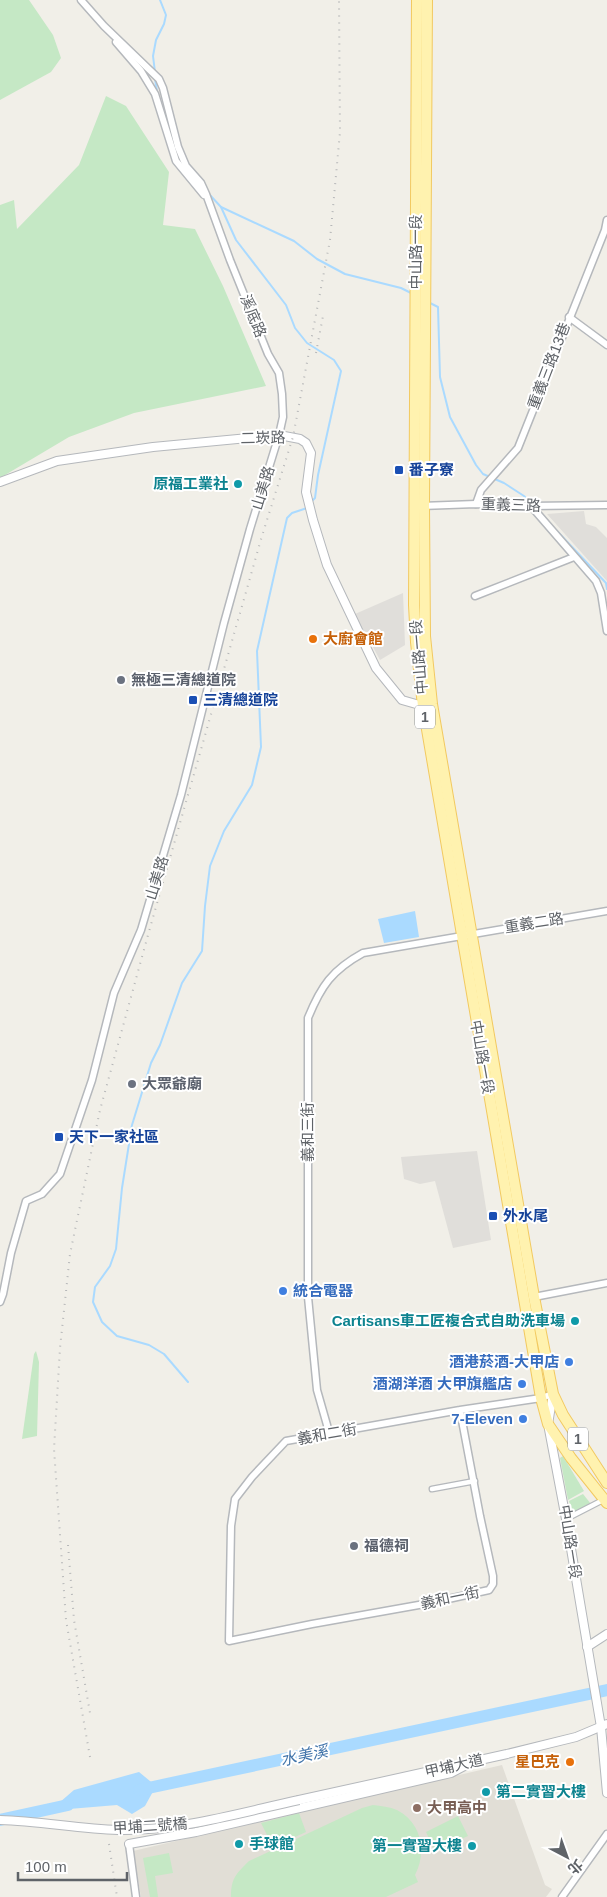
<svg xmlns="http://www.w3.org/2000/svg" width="607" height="1897" font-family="Arial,'Noto Sans TC',sans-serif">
<rect width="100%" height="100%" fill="#f1efe8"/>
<g fill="#e0deda">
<path d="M584,511L586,524L596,527L607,538V581L547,514Z"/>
<path d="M403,593L405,645L380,660L355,614Z"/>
<path d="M477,1151L491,1240L453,1248L435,1181L420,1184L404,1179L401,1157Z"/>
</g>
<path fill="#e1ded6" d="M502,1765L545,1885L552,1889L546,1897H141L133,1851Z"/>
<g fill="#c5e8c5">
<path d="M0,0H29L53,35L61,58L51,72L0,100Z"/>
<path d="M106,96L126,106L169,172L163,225L195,229L223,286L266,386L134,413L69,437L0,478V205L14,200L17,229L79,165Z"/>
<path d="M36,1351L39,1362L37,1436L22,1439L34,1354Z"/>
<path d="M563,1456L584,1491L568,1500L560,1458Z"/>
<path d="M583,1494L591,1504L572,1514L569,1501Z"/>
<path d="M373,1805C381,1806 390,1807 397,1810C422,1823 427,1852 415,1875L418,1882L386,1897H231C231,1878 236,1874 249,1861L362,1808Z"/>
<path d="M299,1813L306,1832L273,1847L261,1823Z"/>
<path d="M458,1816L468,1836L435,1851L426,1832Z"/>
<path d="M169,1853L173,1873L155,1876L158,1897H150L143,1858Z"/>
</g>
<g fill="#aadaff">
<path d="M415,911L419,937L384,943L378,919Z"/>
<path d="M139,1772L156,1786L145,1806L132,1814L117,1805L69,1809H52L74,1790Z"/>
</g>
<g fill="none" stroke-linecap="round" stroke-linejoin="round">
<g stroke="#aadaff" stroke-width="2">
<path d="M155,72L153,56L156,40L164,24L166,15L160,0"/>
<path d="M155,79L157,91"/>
<path d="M209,194L221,207L236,240L286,305L295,328L307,343L334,360L341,371L318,475L315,498L311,502"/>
<path d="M221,207L294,241L317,259L345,274L401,288L413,294"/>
<path d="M428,302L438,307L440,377L450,417L476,465L483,474L504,483L524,496L532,505"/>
<path d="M556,530L606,583L607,589"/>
<path d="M188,1382L164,1354L149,1345L117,1336L102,1322L93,1302L95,1287L110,1266L116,1249L122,1188L132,1125L151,1063L160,1045L182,983L202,951L205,906L210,866L224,831L252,785L261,747L257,651L287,518L292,513L307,508"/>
</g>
<g stroke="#aadaff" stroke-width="12">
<path d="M139,1790L607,1690"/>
<path d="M0,1820L68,1805"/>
</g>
<defs>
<g id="pedestrian">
<path d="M432,1489L475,1481"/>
<path d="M566,1519L603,1500"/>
</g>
<g id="minor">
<path d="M116,42L141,71L155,94L176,161L204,195"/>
<path d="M569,317L607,345"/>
<path d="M476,504L481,490L518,448L605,230L607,220"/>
<path d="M421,506L476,504L531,506L607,505"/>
<path d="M531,506L596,581L601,593L607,631"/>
<path d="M475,596L574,557"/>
<path d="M534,1297L607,1283"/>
<path d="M0,1302L3,1294L11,1253L26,1201L42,1194L60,1174L92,1080L114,993L141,930L181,795L224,623L250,529L279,435L283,417L282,394L279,373L268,354L230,260L206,194L201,183L186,166L178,147L163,88L159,79L104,26L81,0"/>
<path d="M460,1410L480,1516L493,1576V1584L489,1590L430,1603L312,1624L229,1641L231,1526L235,1499L252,1477L286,1441L460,1410L541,1398L553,1394"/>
<path d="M329,1432L317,1390L308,1297V1018C321,986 332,970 363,953L607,911"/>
<path d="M129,1844L136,1897"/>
<path d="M562,1897L607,1834"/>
</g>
<g id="tertiary">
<path d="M0,482L57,461L153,447L279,435L300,439L306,443L311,453L306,492L313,520L327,565L376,668L402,700L423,706L428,705"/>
<path d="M553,1394L548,1424L566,1519L601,1727L607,1793"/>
<path d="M587,1647L607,1634"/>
<path d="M299,1800L507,1754L576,1737L607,1724"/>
<path d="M129,1844L196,1832L451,1773L470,1763"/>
</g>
<g id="primary">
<path d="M417,0L414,605L416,642L423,706L541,1398L548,1424L571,1458L607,1503"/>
<path d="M427,0L424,506L425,636L432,704L534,1297L553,1394L563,1415L607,1483"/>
</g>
</defs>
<use href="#pedestrian" stroke="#b5b8bc" stroke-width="7"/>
<use href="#minor" stroke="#b5b8bc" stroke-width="9"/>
<use href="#tertiary" stroke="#b5b8bc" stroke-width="10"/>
<use href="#primary" stroke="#f2c960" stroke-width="12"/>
<use href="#pedestrian" stroke="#fff" stroke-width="4.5"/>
<use href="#minor" stroke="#fff" stroke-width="6"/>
<use href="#tertiary" stroke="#fff" stroke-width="8"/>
<use href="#primary" stroke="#fff2af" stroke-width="10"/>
<g stroke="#b6b7b8" stroke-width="2" stroke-dasharray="1 6" stroke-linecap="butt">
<path d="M316,353L323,316"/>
<path d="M68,1545L74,1620L90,1713"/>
<path d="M90,1757L66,1620L54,1449L60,1348L70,1254L100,1110L148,935L262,536L293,437L330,240L340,132L339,0"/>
<path d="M109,1844L117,1897"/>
</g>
<defs>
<path id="tertiary-bridge" d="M0,1820C40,1821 79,1829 118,1830C179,1831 239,1813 299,1800"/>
</defs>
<use href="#tertiary-bridge" stroke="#b5b8bc" stroke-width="10" stroke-linecap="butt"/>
<use href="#tertiary-bridge" stroke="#fff" stroke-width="8"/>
</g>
<g fill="#1a4fb4" stroke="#fff" stroke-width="2">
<rect x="394" y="465" width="10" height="10" rx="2.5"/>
<rect x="188" y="695" width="10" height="10" rx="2.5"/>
<rect x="54" y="1132" width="10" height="10" rx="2.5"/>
<rect x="488" y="1211" width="10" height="10" rx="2.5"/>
</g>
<g fill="#0f9aa8" stroke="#fff" stroke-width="2">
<circle cx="238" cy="484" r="5"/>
<circle cx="575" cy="1321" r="5"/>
<circle cx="486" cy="1792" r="5"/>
<circle cx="239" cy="1844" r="5"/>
<circle cx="472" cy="1846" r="5"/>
</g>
<g fill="#e8710a" stroke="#fff" stroke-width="2">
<circle cx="313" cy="639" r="5"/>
<circle cx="570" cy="1762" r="5"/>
</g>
<g fill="#6b7280" stroke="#fff" stroke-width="2">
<circle cx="121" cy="680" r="5"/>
<circle cx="132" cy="1084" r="5"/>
<circle cx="354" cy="1546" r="5"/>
</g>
<g fill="#3f7fe0" stroke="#fff" stroke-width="2">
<circle cx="283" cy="1291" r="5"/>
<circle cx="569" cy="1362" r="5"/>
<circle cx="522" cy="1384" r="5"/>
<circle cx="523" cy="1419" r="5"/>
</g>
<circle fill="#8d6e63" stroke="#fff" stroke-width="2" cx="417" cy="1808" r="5"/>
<g text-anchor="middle" stroke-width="4" stroke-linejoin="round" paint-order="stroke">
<g fill="#fff" stroke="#8f9295" stroke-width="1">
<rect x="415" y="705.5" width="20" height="23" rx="4"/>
<rect x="568" y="1427.5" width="20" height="23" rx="4"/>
</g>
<g font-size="14" font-weight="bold" fill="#5f6368">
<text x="425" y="722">1</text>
<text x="578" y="1444">1</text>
</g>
<g font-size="15" fill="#5f6368" stroke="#fff">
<text transform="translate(416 252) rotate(-90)" y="5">中山路一段</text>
<text transform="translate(253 316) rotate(68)" y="5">溪底路</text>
<text transform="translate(549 366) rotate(-69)" y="5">重義三路13巷</text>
<text transform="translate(263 438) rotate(-1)" y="5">二崁路</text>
<text transform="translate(263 488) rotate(-73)" y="5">山美路</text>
<text transform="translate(511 505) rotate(2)" y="5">重義三路</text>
<text transform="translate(419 657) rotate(-95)" y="5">中山路一段</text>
<text transform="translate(157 878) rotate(-73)" y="5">山美路</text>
<text transform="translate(534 923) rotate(-9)" y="5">重義二路</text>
<text transform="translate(482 1057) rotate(80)" y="5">中山路一段</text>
<text transform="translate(308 1132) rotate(-90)" y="5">義和三街</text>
<text transform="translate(327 1434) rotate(-10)" y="5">義和二街</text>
<text transform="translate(570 1542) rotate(81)" y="5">中山路一段</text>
<text transform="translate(450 1598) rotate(-12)" y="5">義和一街</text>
<text transform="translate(454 1766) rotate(-13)" y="5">甲埔大道</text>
<text transform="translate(150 1826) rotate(-4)" y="5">甲埔二號橋</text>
</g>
<g font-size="15" font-weight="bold" fill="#164399" stroke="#fff" text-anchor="start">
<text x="409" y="475">番子寮</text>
<text x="203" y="705">三清總道院</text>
<text x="69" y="1142">天下一家社區</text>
<text x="503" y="1221">外水尾</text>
</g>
<g font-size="15" font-weight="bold" fill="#0d838f" stroke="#fff" text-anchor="end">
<text x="228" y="489">原福工業社</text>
<text x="565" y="1326">Cartisans車工匠複合式自助洗車場</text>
<text x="496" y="1797" text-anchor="start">第二實習大樓</text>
<text x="249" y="1849" text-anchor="start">手球館</text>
<text x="462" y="1851">第一實習大樓</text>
</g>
<g font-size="15" font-weight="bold" fill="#c56008" stroke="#fff" text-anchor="start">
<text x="323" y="644">大廚會館</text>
<text x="560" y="1767" text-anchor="end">星巴克</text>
</g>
<g font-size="15" font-weight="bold" fill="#5b616d" stroke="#fff" text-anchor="start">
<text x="131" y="685">無極三清總道院</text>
<text x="142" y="1089">大眾爺廟</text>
<text x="364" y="1551">福德祠</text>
</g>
<g font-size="15" font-weight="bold" fill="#366cbe" stroke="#fff" text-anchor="end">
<text x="293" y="1296" text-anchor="start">統合電器</text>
<text x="559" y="1367">酒港菸酒-大甲店</text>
<text x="512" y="1389">酒湖洋酒 大甲旗艦店</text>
<text x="513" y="1424">7-Eleven</text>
</g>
<g font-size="15" font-weight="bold" fill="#785e54" stroke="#fff" text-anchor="start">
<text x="427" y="1813">大甲高中</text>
</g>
<g font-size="16" font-style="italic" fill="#4174aa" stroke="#fff">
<text transform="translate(304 1755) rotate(-12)" y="6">水美溪</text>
</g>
</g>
<g transform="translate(567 1857) rotate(139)" stroke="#ffffff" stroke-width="4" paint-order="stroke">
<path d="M0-4L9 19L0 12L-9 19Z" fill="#5f6368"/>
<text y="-8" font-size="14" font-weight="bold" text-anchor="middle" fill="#5f6368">北</text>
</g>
<path d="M18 1872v8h109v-8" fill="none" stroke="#5f6368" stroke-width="2.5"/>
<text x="25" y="1872" font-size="15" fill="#5f6368" stroke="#ffffff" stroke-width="4" paint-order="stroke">100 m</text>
</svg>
